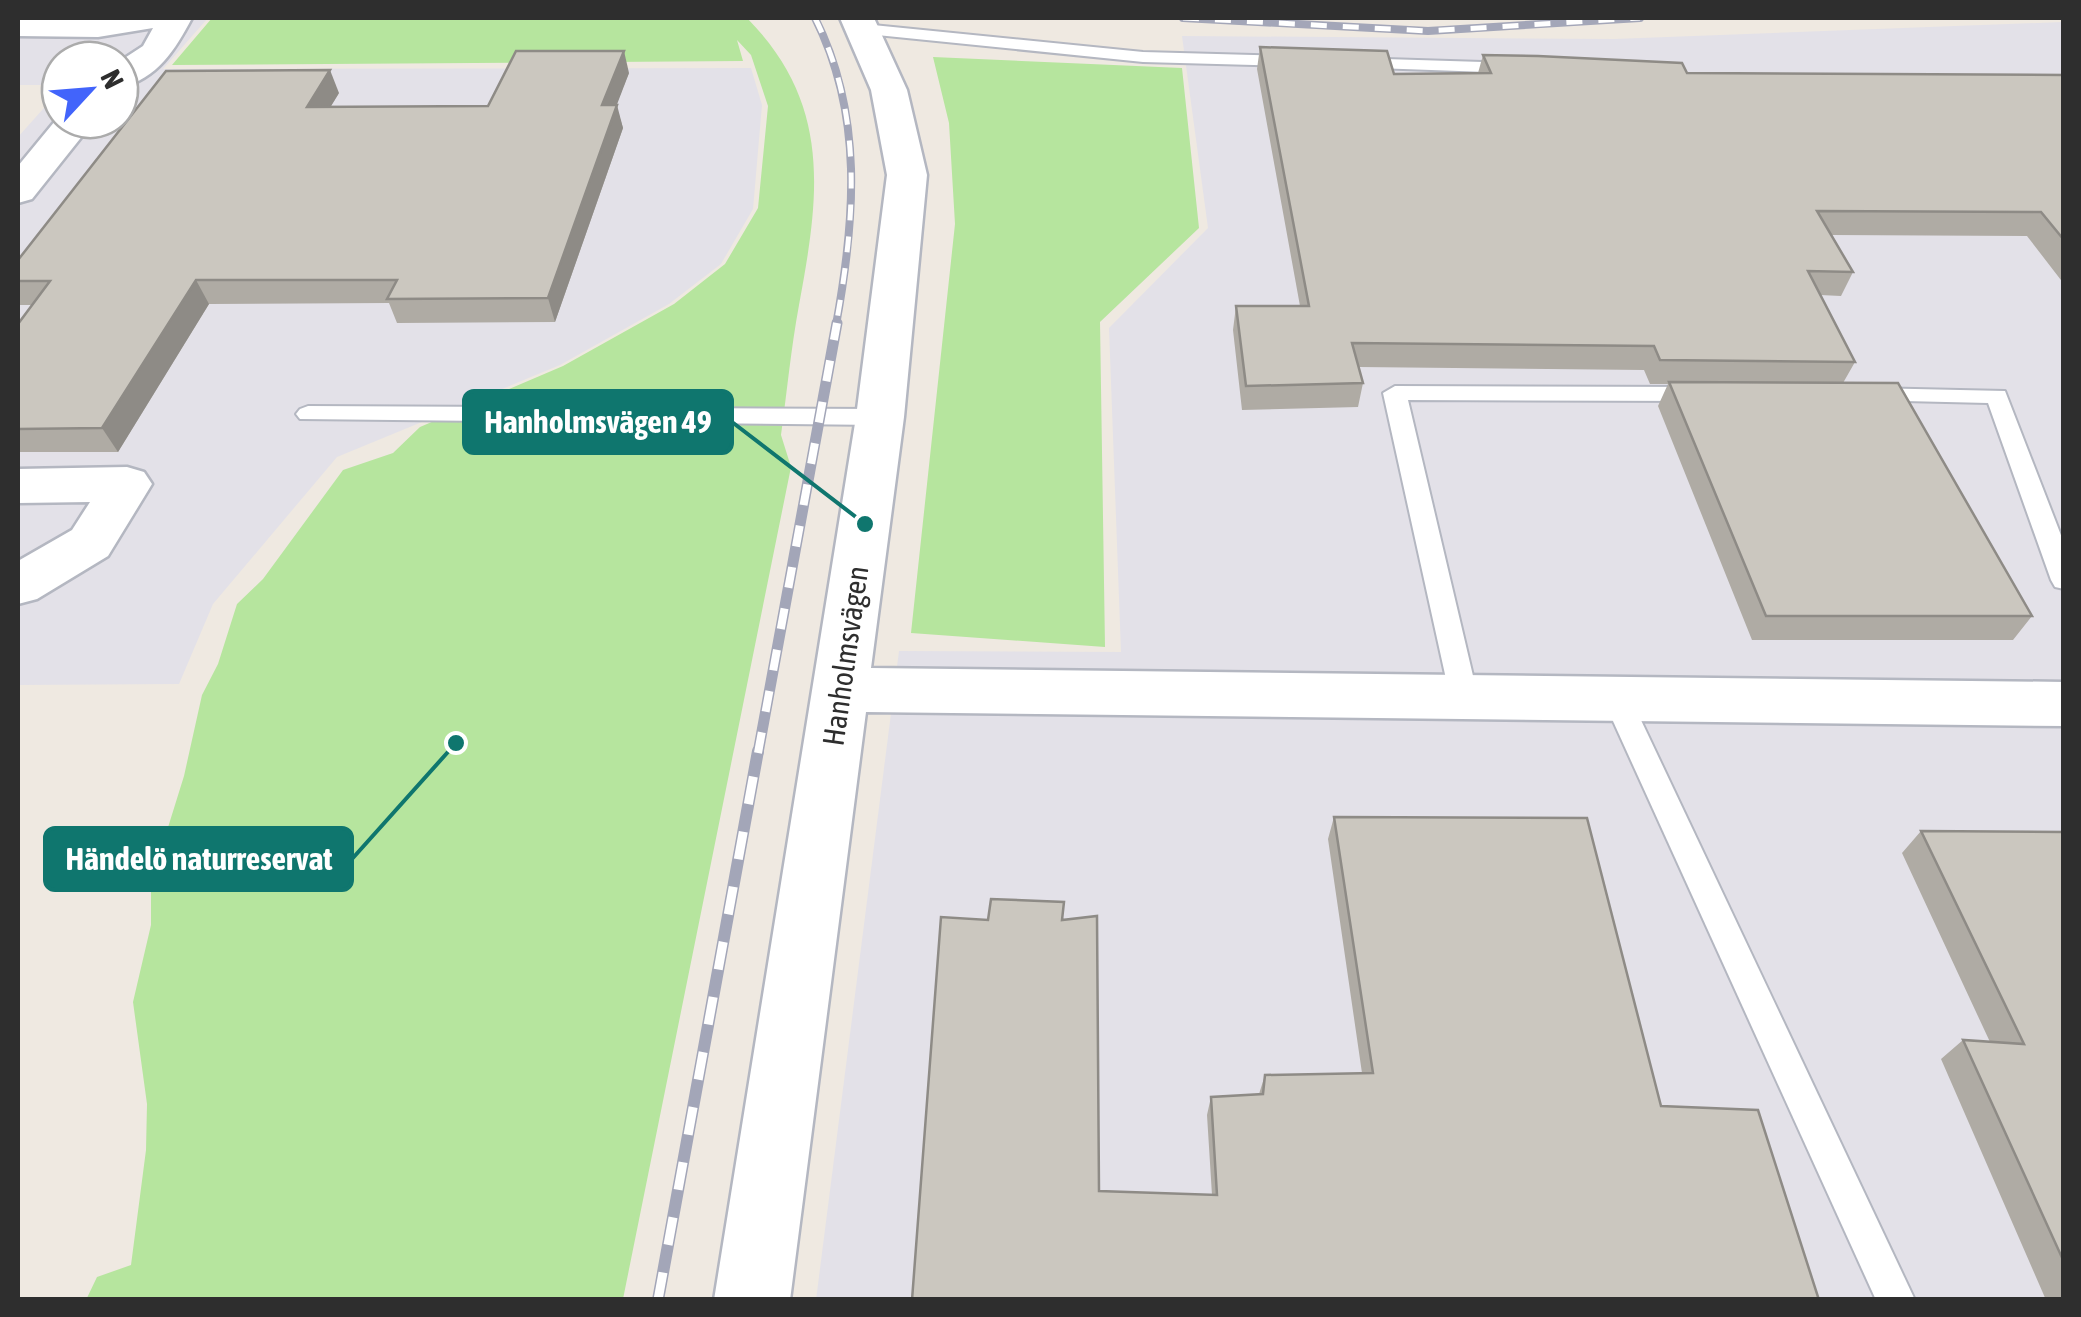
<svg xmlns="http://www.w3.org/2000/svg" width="2081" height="1317" font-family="'Asap Condensed',sans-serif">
<rect width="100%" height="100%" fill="#efe9e1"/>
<g fill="#e3e1e8">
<path d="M18,18H208L163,69L751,68L762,105L753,209L721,264L669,304L560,365L337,457L213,604L179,684L18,685V137L60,90V120H120V60H60V85H18Z"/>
<path d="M2063,22V1299L816,1300L899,651L1121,652L1109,328L1208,228L1182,36L1614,39Z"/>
</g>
<g fill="#b6e59e">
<path d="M212,18H747C833,105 819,197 799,305C791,348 787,392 781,435L791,467L623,1299L86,1300L97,1277L131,1265L146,1150L147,1104L133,1002L151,925V882L184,776L202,695L218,664L237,604L263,579L343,470L393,453L420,427L563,366L674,304L725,264L758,208L768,106L751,55L737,40L743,61L172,65Z"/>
<path d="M933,57L1182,68L1199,228L1100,322L1105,647L911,633L955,224L949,123Z"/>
</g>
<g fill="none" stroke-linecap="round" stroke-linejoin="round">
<defs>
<g id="lane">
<path d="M863,24L1143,52L1295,56L1304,61L1295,66L1143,62L857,33L854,29Z"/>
<path d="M1353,58L1515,63L1524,68L1515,73L1347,67V59Z"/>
<path d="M1395,386L1702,387L1714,394L1702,401L1408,400L1478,697L1474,705L1464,708L1454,705L1450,697L1383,393Z"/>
<path d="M1870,388L2005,391L2064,543V589L2055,587L2051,580L1988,403L1862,400L1858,395L1862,390Z"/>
<path d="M308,406L880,409L892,417L880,425L300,419L296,414L300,409Z"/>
<path d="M1617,688L1627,691L1631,699L1915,1300H1876L1603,699L1607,691Z"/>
</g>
<g id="street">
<path d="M18,18H192C175,50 158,78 120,88V61L143,46L153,28L98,37L18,36Z"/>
<path d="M840,18H874L907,90L927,175L904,417L871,668L2064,682V726L866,712L790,1300H714L856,417L887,175L871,90Z"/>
<path d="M60,115V120H95L32,199L18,203V166Z"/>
<path d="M127,467L144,472L152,484L108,556L37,599L18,604V561L72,530L90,502L18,503V469Z"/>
</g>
</defs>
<use href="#lane" stroke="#b4b7c1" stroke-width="4"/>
<use href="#street" stroke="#b4b7c1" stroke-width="5"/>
<use href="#lane" fill="#fff" fill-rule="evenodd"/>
<use href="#street" fill="#fff" fill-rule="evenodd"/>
<defs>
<g id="rail-far2">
<path d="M815,18C864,115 855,221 836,325"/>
<path d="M1183,18L1428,31L1640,18"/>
</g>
<path id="rail-far1" d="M758,753L837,323"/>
<path id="rail" d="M658,1300L758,751"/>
</defs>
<use href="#rail-far2" stroke="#a3a6b8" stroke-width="8"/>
<use href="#rail-far1" stroke="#a3a6b8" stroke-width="11"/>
<use href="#rail" stroke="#a3a6b8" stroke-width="12"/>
<use href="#rail-far2" stroke="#fff" stroke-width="5" stroke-dasharray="16" stroke-linecap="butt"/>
<use href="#rail-far1" stroke="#fff" stroke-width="8" stroke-dasharray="21" stroke-linecap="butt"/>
<use href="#rail" stroke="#fff" stroke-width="9" stroke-dasharray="28" stroke-linecap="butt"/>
</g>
<g fill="#afaba4">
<path d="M1260,47L1394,74L1478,73L1483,55L1687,73L2064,75V284L2027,236L1831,235L1853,272L1841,296L1820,295L1855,362L1843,383L2032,616L2013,640H1752L1658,406L1668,384H1650L1644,370L1359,367L1363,383L1358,407L1242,410L1233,330L1236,306H1300L1257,69Z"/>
<path d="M629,73L616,105L623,128L555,322L397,323L389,303L209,304L118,452H18V324L32,305H18V260L339,93L331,106H488Z"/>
<path d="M1334,817L1661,1106L912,1300L1064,919L1099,1191L1212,1195L1207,1115L1211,1097L1259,1094L1265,1075L1362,1073L1328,839Z"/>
<path d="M1921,831L2064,832V1300H2046L1941,1059L1963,1040L1990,1042L1902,853Z"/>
</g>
<g fill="#8e8b86">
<path d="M624,51L629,73L608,128L602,105Z"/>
<path d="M330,70L339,93L317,129L307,107Z"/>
<path d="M617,105L623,128L555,322L548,298Z"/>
<path d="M196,280L209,304L118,452L102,428Z"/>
</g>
<g fill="#cbc7bf" stroke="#8e8b86" stroke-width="2.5">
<path d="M1260,47L1387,51L1394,74L1491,73L1483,55L1538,56L1682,63L1687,73L2064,75V240L2041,212L1817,211L1853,272L1808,271L1855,362L1660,360L1654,346L1352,343L1363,383L1246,386L1236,306H1309Z"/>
<path d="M516,51H624L602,105H617L548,298L387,299L397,280H196L102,428L18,429V324L50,281H18V260L166,71L330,70L307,107L488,106Z"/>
<path d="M1669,382L1898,383L2032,616H1766Z"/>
<path d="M1334,817L1587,818L1661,1106L1758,1110L1819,1300H912L941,917L988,920L991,899L1064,902L1062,920L1097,916L1099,1191L1217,1195L1211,1097L1263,1094L1265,1075L1373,1073Z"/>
<path d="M1921,831L2064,832V1262L1963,1040L2024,1044Z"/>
</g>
<g text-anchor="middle" stroke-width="8" stroke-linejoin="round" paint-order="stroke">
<g font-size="30" fill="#2e2e2e" stroke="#fff">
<text transform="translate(846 656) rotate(-82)" y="10">Hanholmsvägen</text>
</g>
</g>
<path fill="none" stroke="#0f766e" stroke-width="4" d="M865 524L732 422M456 743L352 859"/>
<g fill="#0f766e" stroke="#fff" stroke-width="4">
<circle cx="865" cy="524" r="10"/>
<circle cx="456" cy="743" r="10"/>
</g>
<g fill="#0f766e" stroke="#0f766e" stroke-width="4">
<rect x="464" y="391" width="268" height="62" rx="10"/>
<rect x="45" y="828" width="307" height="62" rx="10"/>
</g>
<g font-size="32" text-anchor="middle" font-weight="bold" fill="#fff">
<text x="598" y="433">Hanholmsvägen 49</text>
<text x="199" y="870">Händelö naturreservat</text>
</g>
<rect width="2081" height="1317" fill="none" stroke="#2e2e2e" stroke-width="40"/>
<g transform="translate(90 90) rotate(64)"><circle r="48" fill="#ffffff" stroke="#ababab" stroke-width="2.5"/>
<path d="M0-8L18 38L0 25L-18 38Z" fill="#4264fb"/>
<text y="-15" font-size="28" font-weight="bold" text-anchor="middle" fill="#2e2e2e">N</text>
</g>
</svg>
